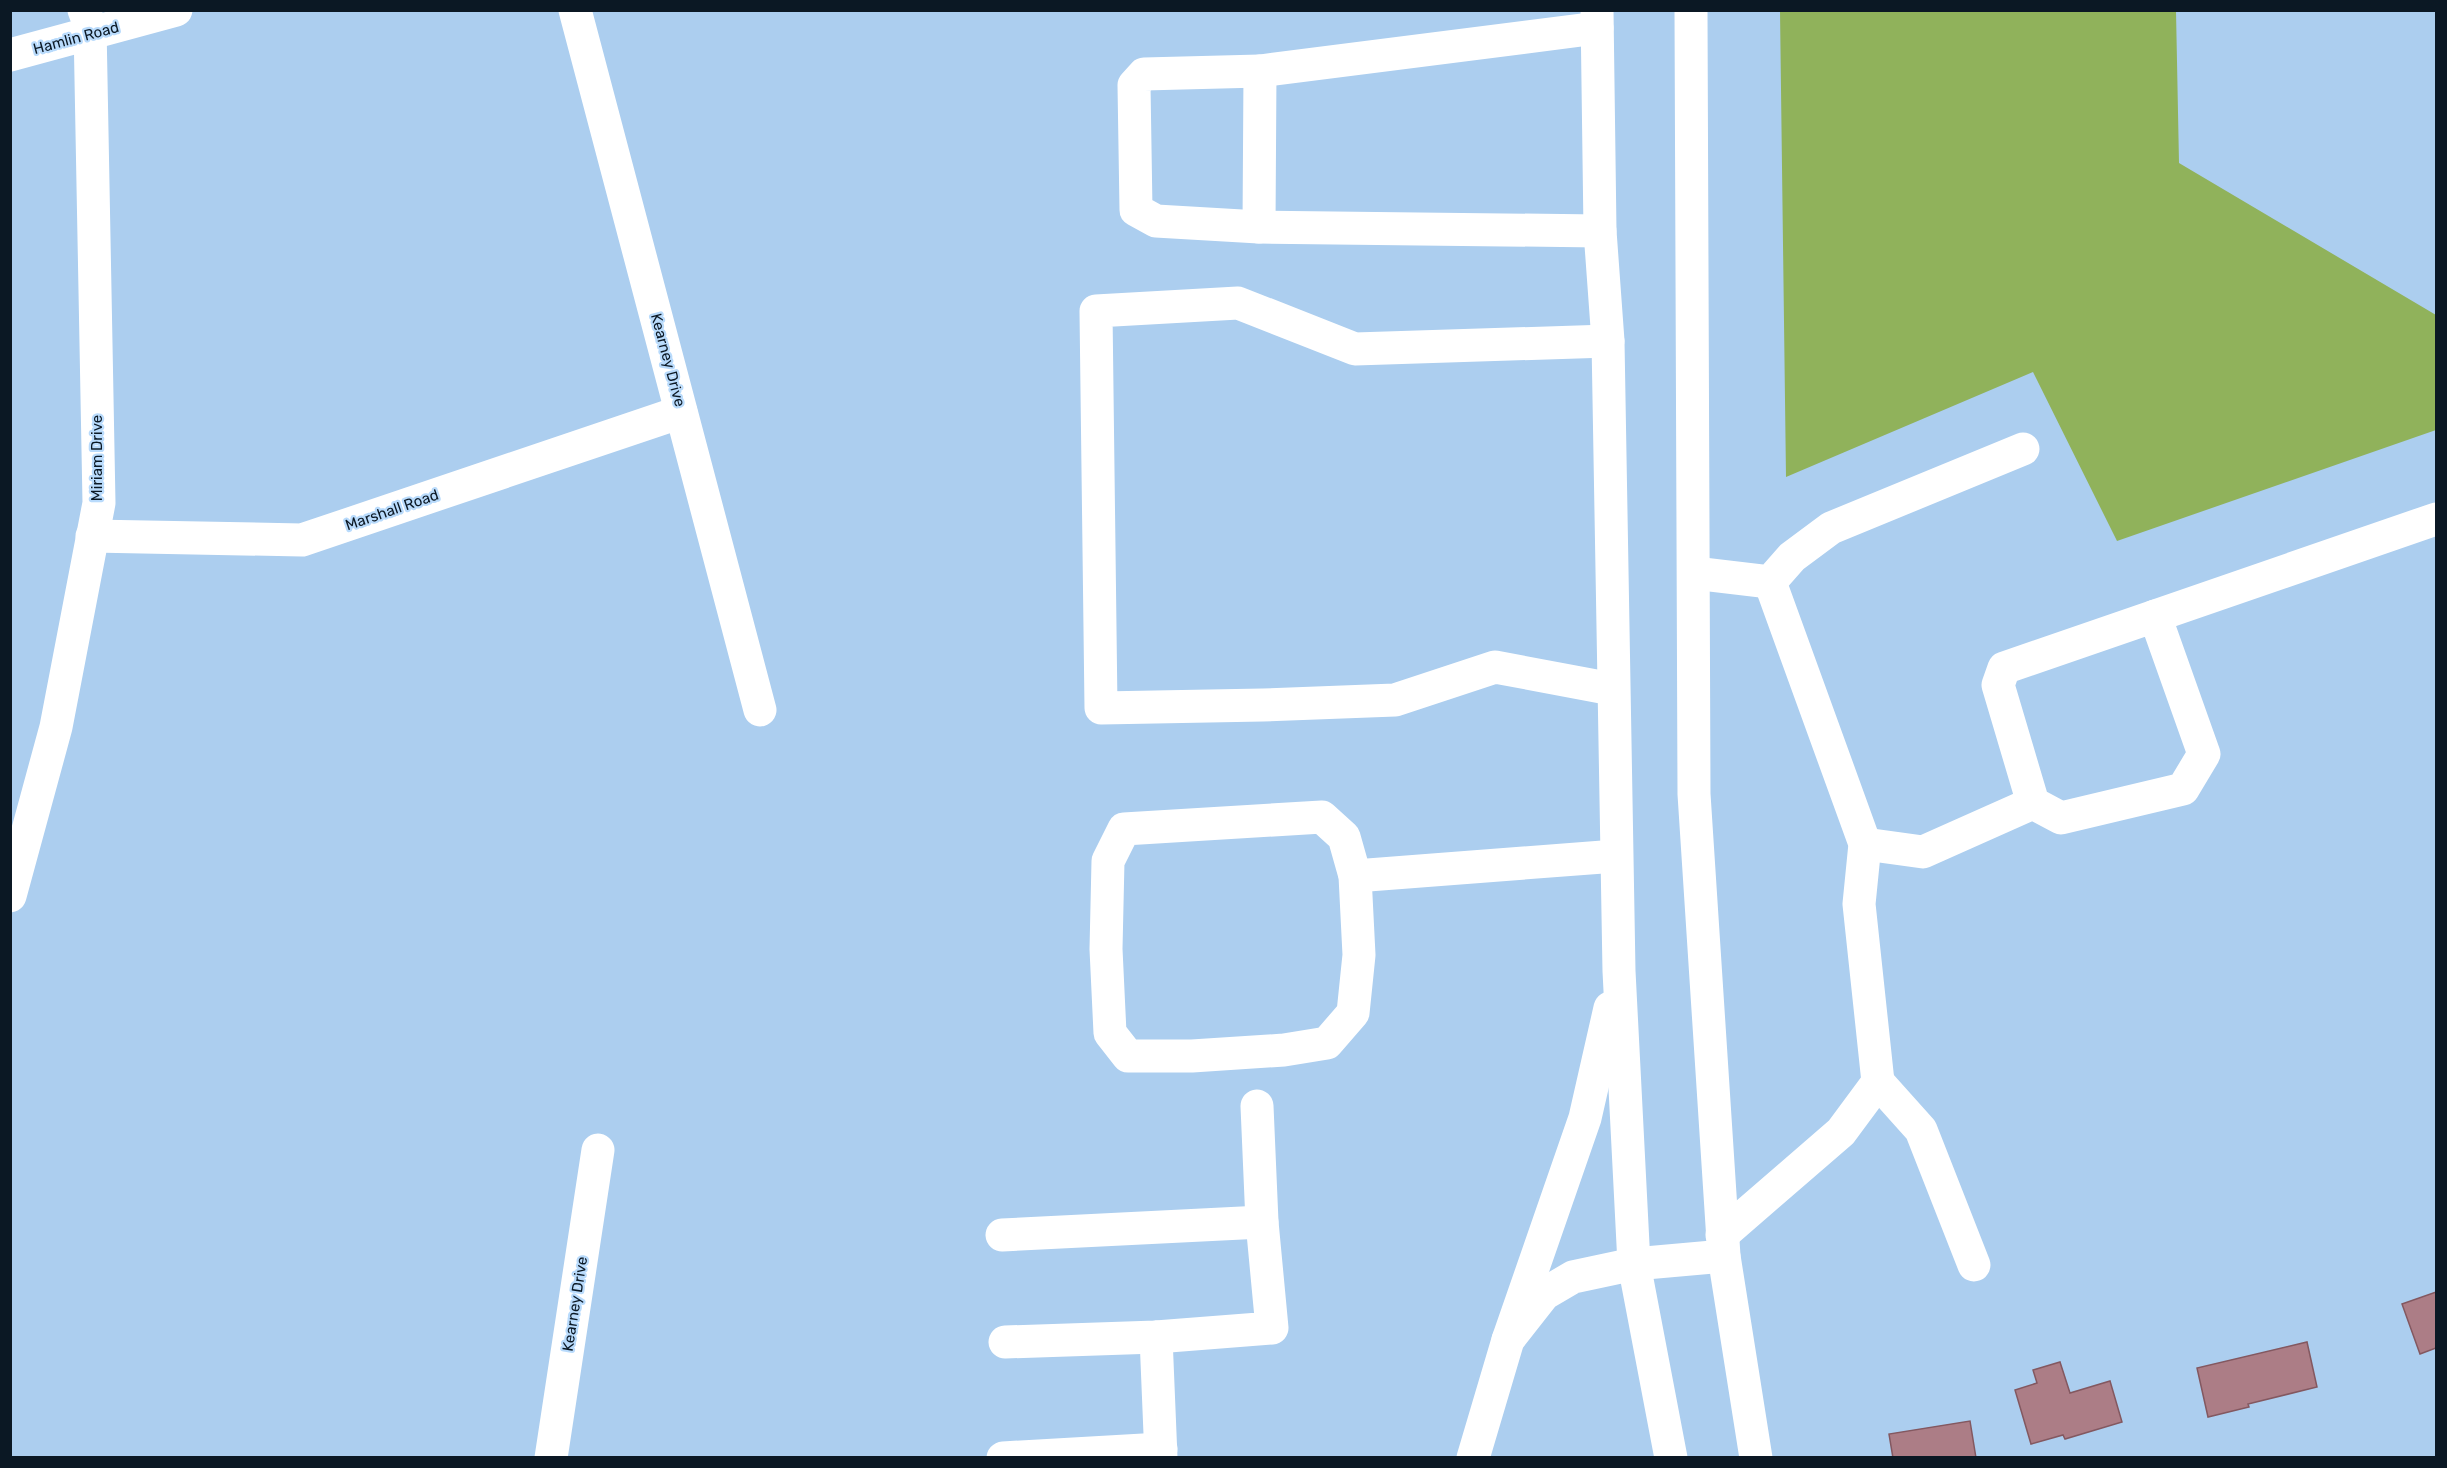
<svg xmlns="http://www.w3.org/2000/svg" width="2447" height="1468" font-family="Rubik,sans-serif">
<rect width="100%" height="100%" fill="#acceef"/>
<path fill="#90b25b" d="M1780,11H2176L2179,163L2436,315V430L2117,541L2033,372L1786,477Z"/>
<g fill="#ac7d86" stroke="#835860" stroke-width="1.5">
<path d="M2436,1292V1348L2420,1354L2402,1304Z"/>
<path d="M2307,1342L2317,1387L2248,1404L2249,1407L2208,1417L2197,1368Z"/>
<path d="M2060,1362L2070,1393L2110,1381L2122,1422L2065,1439L2063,1435L2031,1444L2015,1390L2037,1383L2033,1370Z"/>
<path d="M1970,1421L1976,1458H1893L1889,1434Z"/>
</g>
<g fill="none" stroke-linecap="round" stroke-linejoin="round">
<g stroke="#fff" stroke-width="33">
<path d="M575,10L760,710"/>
<path d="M1597,28L1260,71L1144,74L1134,85L1136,210L1156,221L1259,227L1600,231"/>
<path d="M10,55L176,10"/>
<path d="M1259,227L1260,71"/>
<path d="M1608,341L1355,349L1238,303L1096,311L1101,708L1263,705L1395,700L1495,667L1612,689"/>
<path d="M92,536L302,540L681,412"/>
<path d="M1694,573L1770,582L1792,557L1831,528L2023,449"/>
<path d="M2155,616L2436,519"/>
<path d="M1322,817L1344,837L1355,876L1359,955L1353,1013L1327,1043L1284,1050L1192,1056H1128L1110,1033L1106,949L1108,861L1124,829Z"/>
<path d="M1865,844L1923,852L2033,803L2061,818L2183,789L2204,754L2155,616L2004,668L1998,685L2033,803"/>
<path d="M1355,876L1616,856"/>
<path d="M10,896L56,727L99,503L90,26L84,10"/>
<path d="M1878,1082L1921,1130L1974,1265"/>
<path d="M1002,1235L1262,1222"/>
<path d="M1722,1235L1841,1132L1878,1082L1859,904L1865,844L1770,582"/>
<path d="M1156,1337L1161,1458"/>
<path d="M1005,1342L1156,1337L1272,1328L1262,1222L1257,1106"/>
<path d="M551,1458L598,1150"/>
<path d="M1003,1458L1161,1449"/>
<path d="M1473,1458L1508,1340L1544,1294L1573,1277L1634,1264L1724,1256"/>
</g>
<g stroke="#fff" stroke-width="33">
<path d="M1597,10L1600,231L1608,341L1619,971L1634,1264L1671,1458"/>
<path d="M1691,10L1694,794L1724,1256L1756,1458"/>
<path d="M1508,1340L1585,1118L1610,1008"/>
</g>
</g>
<g text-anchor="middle" stroke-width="4.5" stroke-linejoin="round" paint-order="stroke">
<g font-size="15" fill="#0b1824" stroke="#b9dbfc">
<text transform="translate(76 38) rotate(-15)" y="5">Hamlin Road</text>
<text transform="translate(668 360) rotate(75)" y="5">Kearney Drive</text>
<text transform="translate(97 458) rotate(-90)" y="5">Miriam Drive</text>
<text transform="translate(392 510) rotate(-19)" y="5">Marshall Road</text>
<text transform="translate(575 1304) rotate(-81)" y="5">Kearney Drive</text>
</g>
</g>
<rect width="2447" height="1468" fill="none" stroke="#0b1824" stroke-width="24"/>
</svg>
